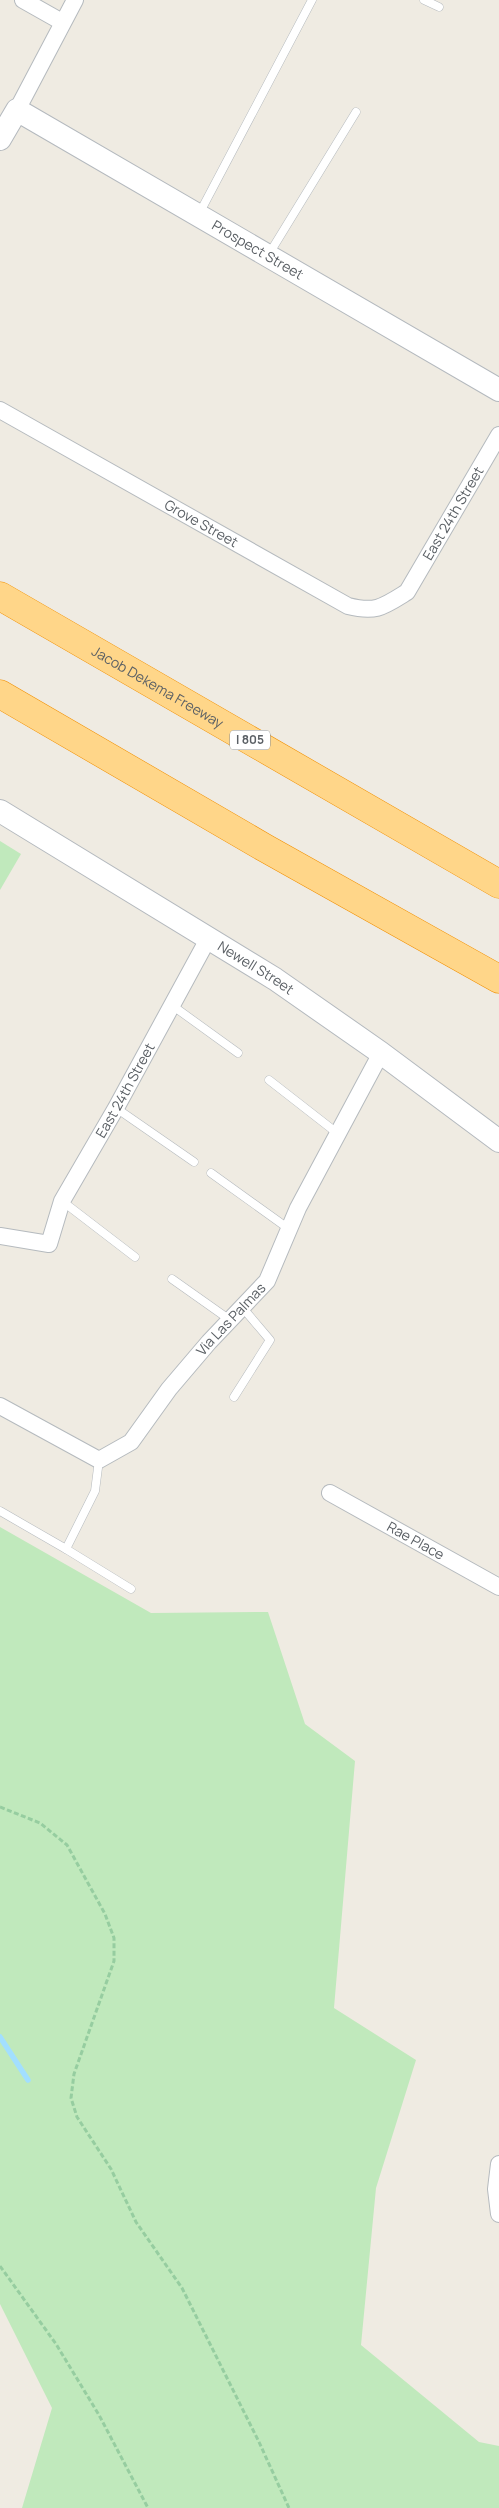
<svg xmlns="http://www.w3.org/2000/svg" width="499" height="2508" font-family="Manrope,sans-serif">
<rect width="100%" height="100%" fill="#efebe2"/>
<g fill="#c0e9bc">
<path d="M0,841L21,854L0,890Z"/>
<path d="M0,1527L151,1613L268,1612L305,1724L355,1761L334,2008L416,2060L376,2188L361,2345L479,2442L499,2446V2508H22L52,2408L0,2304Z"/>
</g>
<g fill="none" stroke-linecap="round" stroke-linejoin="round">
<path stroke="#a2dfff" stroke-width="5.5" d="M0,2037L28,2080"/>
<defs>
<g id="lane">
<path d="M424,0L439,7"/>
<path d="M199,214L312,0"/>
<path d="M269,254L356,112"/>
<path d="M173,1006L238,1053"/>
<path d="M269,1080L337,1133"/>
<path d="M116,1108L194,1162"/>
<path d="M211,1173L289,1229"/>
<path d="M62,1201L135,1257"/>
<path d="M172,1279L230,1320"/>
<path d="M234,1397L270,1340L242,1307"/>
<path d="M0,1511L66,1549L95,1491L99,1460"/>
<path d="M66,1549L131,1589"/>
</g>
<g id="street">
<path d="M23,0L62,22"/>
<path d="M17,110L75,0"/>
<path id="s1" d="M0,410L348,606C376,613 383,607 407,592L499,435"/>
<path id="s2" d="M0,1236L49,1244L62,1201L116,1108L208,939"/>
<path id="s3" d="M0,1406L99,1460L131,1442L169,1389L209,1342L267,1281L298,1208L381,1053"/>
<path id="s4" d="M330,1493L499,1587"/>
<path d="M499,2164L496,2189L499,2214"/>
</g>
<g id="secondary">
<path id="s5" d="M0,139L17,110L499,390"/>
<path id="s6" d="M0,811L275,979L381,1053L499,1141"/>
</g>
<g id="highway">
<path id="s7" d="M0,596L499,884"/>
<path d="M0,694L265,848L499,979"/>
</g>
</defs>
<use href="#lane" stroke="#b5babe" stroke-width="9"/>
<use href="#street" stroke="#b5babe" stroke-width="18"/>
<use href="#secondary" stroke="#b4b9be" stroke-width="24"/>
<use href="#highway" stroke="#f18f00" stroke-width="29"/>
<g stroke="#96cda0" stroke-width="3" stroke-dasharray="5 2.5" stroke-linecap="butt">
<path d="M0,1807L40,1823L67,1845L105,1914L114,1938V1961L74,2074L71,2098L77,2117L111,2169L136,2222L182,2288L259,2442L289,2508"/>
<path d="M0,2266L56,2344L99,2415L148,2508"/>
</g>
<use href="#lane" stroke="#fff" stroke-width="8"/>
<use href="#street" stroke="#fff" stroke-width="16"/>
<use href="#secondary" stroke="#fff" stroke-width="22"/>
<use href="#highway" stroke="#ffd689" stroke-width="28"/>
</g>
<g text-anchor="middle" stroke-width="5" stroke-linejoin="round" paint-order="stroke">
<rect fill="#fff" stroke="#8c9093" stroke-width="1" x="230" y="730.5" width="40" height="19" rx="4"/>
<g font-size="12" font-weight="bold" fill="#5b6065">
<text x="250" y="744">I 805</text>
</g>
<g font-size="14" fill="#5b6065" stroke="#fff">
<text dy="5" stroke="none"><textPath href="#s5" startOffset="312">Prospect Street</textPath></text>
<text dy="5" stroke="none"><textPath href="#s1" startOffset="554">East 24th Street</textPath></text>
<text dy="5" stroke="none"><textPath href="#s1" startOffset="231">Grove Street</textPath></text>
<text dy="5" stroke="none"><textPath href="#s7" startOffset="182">Jacob Dekema Freeway</textPath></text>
<text dy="5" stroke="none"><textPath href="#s6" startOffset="300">Newell Street</textPath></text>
<text dy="5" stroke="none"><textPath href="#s2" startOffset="222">East 24th Street</textPath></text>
<text dy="5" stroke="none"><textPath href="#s3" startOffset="308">Via Las Palmas</textPath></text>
<text dy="5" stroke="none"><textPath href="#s4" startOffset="98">Rae Place</textPath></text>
</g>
</g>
</svg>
